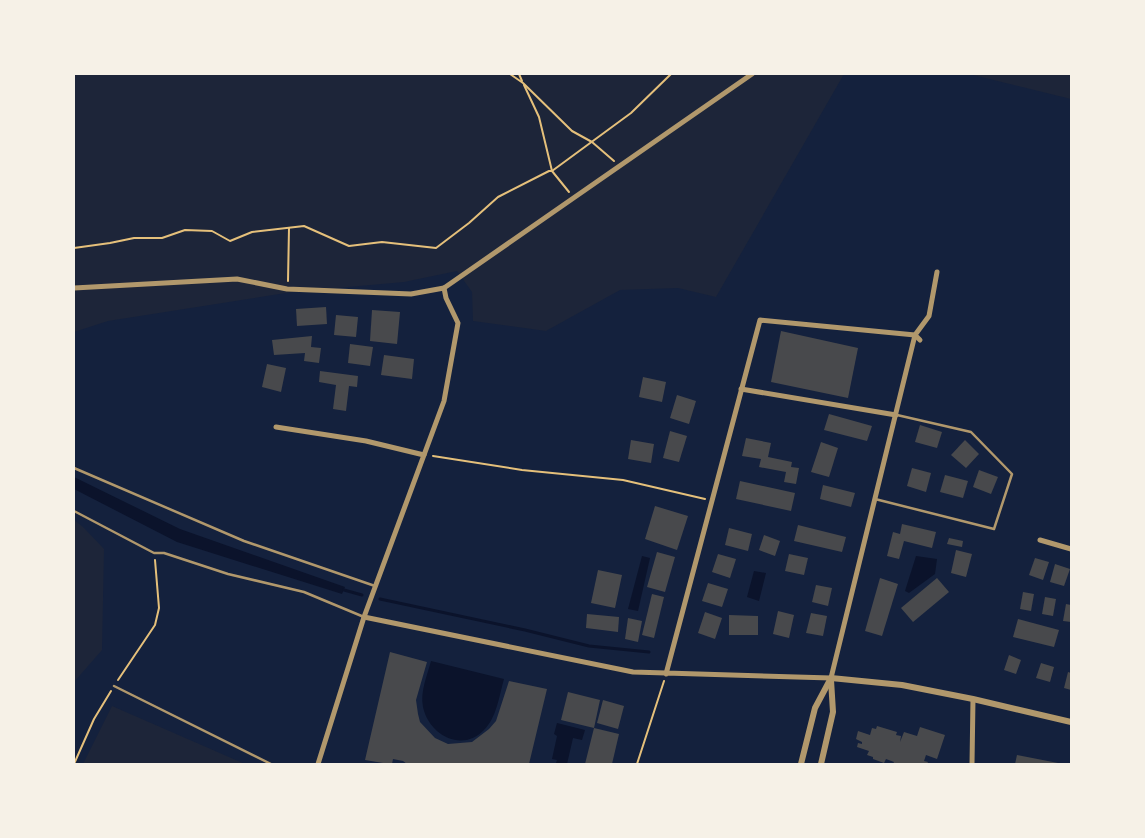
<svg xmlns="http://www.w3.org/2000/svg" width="1145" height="838" font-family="Jost,sans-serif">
<rect width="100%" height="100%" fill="#14213d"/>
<g fill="#1d2539">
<path d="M74,74H844L716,297L678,288L620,290L546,331L473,321L472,292L457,271L404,282L292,292L108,321L74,332Z"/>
<path d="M969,74H1071V99Z"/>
<path d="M74,520L83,527L104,549L102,650L74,682Z"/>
<path d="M112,706L245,764H83Z"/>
</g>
<g fill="#0b132b">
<path d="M74,477L180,529L345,587L342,594L177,542L74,489Z"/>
<path d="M642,556L650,558L638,611L628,609Z"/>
<path d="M916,556L937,559L935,574L909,593L905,591Z"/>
<path d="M754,571L766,573L759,601L747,597Z"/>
<path d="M431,661L504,679C499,696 497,717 484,730C462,753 429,735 423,707C420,692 427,676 431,661Z"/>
<path d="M557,723L585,730L582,740L573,738L567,764L556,763L557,760L552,759L557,736L554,734Z"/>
</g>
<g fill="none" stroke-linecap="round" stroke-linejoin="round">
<g stroke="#0b132b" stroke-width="3">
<path d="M344,590L362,595"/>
<path d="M380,599L525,630L589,646L649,652"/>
</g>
</g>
<g fill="#48494c">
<path d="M326,307L327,324L297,326L296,309Z"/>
<path d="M372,310L400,312L397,344L370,341Z"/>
<path d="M336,315L358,317L356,337L334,335Z"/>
<path d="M781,331L858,348L848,398L771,382Z"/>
<path d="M312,336L311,347L321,348L319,363L304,361L305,353L274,355L272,340Z"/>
<path d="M350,344L373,347L370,366L348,363Z"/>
<path d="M384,355L414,359L412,379L381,375Z"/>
<path d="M267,364L286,368L281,392L262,387Z"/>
<path d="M320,371L358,376L357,387L349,386L346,411L333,409L336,385L319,382Z"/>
<path d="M643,377L666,382L662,402L639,397Z"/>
<path d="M677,395L696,401L689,424L670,418Z"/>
<path d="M829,414L872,426L867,441L824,430Z"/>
<path d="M920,425L942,432L937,448L915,442Z"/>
<path d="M670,431L687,436L679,462L663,458Z"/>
<path d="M746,438L771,443L768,457L792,462L791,467L799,468L796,484L784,482L786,472L759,467L761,459L742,456Z"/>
<path d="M631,440L654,444L651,463L628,459Z"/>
<path d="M965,440L979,454L966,468L951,455Z"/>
<path d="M821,442L838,448L829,477L811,472Z"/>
<path d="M912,468L931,473L926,492L907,486Z"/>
<path d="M979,470L998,477L991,494L973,487Z"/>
<path d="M945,475L968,481L963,498L940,492Z"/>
<path d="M740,481L795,493L791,511L736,499Z"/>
<path d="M823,485L855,493L851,507L820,499Z"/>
<path d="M655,506L688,516L677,550L645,539Z"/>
<path d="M902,524L936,532L932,548L904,541L899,559L887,556L893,532L900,534Z"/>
<path d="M798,525L846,537L842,552L794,541Z"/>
<path d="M729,528L752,534L748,551L725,545Z"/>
<path d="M764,535L780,541L775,556L759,550Z"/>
<path d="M949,538L963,541L962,547L947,544Z"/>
<path d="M956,550L972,554L966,577L951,573Z"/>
<path d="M657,552L675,557L665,592L647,587Z"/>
<path d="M718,554L736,559L730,578L712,572Z"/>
<path d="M789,554L808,558L804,575L785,571Z"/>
<path d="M1035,558L1049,562L1043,580L1029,575Z"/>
<path d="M1055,564L1070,569L1064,586L1050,582Z"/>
<path d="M598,570L622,575L615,608L591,603Z"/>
<path d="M880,578L898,584L882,636L865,631Z"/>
<path d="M937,578L949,592L913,622L901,608Z"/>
<path d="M708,583L728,589L722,607L702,601Z"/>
<path d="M816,585L832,588L828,606L812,602Z"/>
<path d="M1023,592L1034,594L1031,611L1020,609Z"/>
<path d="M652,594L664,597L654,638L642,635Z"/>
<path d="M1045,597L1056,599L1053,616L1042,614Z"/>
<path d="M1066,604L1071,605V622L1063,621Z"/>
<path d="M778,611L794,615L789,638L773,634Z"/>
<path d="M705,612L722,618L715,639L698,633Z"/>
<path d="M811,613L827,616L823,636L806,633Z"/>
<path d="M587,614L619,617L618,632L586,628Z"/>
<path d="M729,615L758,616V635H729Z"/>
<path d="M628,618L642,621L638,642L625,639Z"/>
<path d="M1018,619L1059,630L1054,647L1013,637Z"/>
<path d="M390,652L427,662L416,700L418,714L420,722L435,738L448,744L472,742L489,729L496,721L509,681L547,689L529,764H407L403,761L393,759L392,764H389L365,760Z"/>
<path d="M1009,655L1021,660L1016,674L1004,670Z"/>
<path d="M1041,663L1054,667L1050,682L1036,678Z"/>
<path d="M1068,672L1071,673V690L1064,688Z"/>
<path d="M568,692L600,700L594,728L561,720Z"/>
<path d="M603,700L624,706L618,729L597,723Z"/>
<path d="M877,726L897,732L896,735L901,736L900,742L904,732L917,736L920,727L945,735L937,759L926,755L924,761L928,762L927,764H893L894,762L886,759L884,763L873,759V757L867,755L869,751L857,747L858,743L862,744V742L856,739L858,731L870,735L872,728L876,729Z"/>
<path d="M594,728L619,734L612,764H585Z"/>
<path d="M1017,755L1058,763V764H1015Z"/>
</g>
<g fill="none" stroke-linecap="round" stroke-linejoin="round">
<g stroke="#e5c07b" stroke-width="2">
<path d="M510,74L523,83L572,131L592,142L614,161"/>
<path d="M519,74L522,81"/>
<path d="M524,85L539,117L552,171L569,192"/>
<path d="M74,248L110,243L134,238H162L185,230L212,231L230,241L252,232L304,226L349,246L382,242L436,248L469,223L498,197L549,171H552L631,113L671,74"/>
<path d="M288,281L289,228"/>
<path d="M433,456L522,470L623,480L705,499"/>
<path d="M118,680L155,625L159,608L155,560"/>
<path d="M74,764L94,719L111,691"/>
<path d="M637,764L664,681"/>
</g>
<g stroke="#b1986c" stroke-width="2.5">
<path d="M74,468L244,541L375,586"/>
<path d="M875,499L994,529L1012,474L971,432L897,415"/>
<path d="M74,511L154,553H164L228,574L304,592L364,617"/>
<path d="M114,686L271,764"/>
</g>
<g stroke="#b1986c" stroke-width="5">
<path d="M74,288L237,279L287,289L411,294L444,288L446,298L458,323L444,401L364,617L318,764"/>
<path d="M444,288L752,74"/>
<path d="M920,340L915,335L929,316L937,272"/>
<path d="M741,389L896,415"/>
<path d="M276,427L366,441L424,455"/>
<path d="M1040,540L1071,549"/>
<path d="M364,617L633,672L831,678L915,335L760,320L666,674"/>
<path d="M972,764L973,699"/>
</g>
<g stroke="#b1986c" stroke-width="6">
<path d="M831,678L902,685L973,699L1071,722"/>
<path d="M801,764L815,708L831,678"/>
<path d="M821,764L833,712L831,680"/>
</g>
</g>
<rect width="1145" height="838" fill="none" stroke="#f6f1e7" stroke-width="150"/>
</svg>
